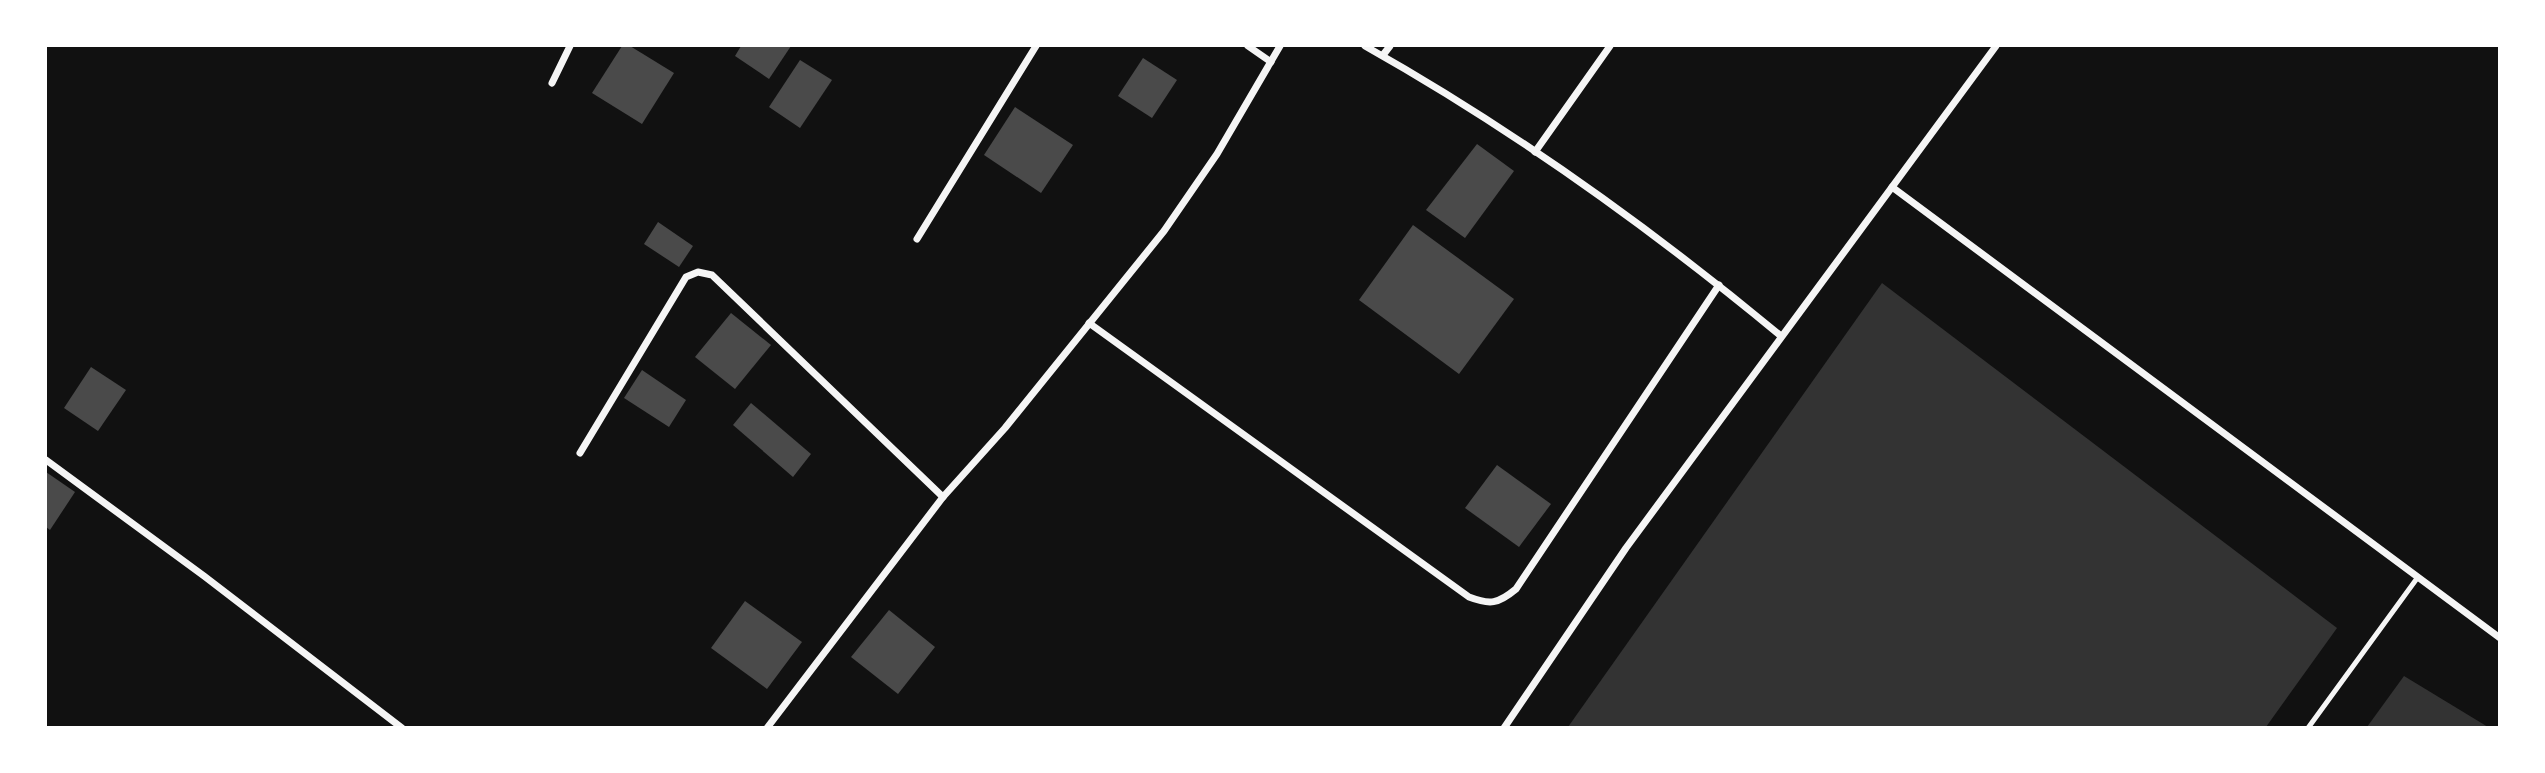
<svg xmlns="http://www.w3.org/2000/svg" width="2545" height="773" font-family="'IBM Plex Serif',serif">
<rect width="100%" height="100%" fill="#111"/>
<g fill="#333">
<path d="M1882,283L2337,628L2266,727H1568Z"/>
<path d="M2404,676L2488,727H2367Z"/>
</g>
<g fill="#4a4a4a">
<path d="M622,46H630L674,73L642,124L592,93Z"/>
<path d="M741,46H791L769,79L735,56Z"/>
<path d="M1143,58L1177,80L1152,118L1118,96Z"/>
<path d="M800,60L832,80L800,128L769,107Z"/>
<path d="M1015,107L1073,145L1041,193L984,155Z"/>
<path d="M1477,144L1514,171L1465,238L1426,210Z"/>
<path d="M658,222L693,246L679,267L644,244Z"/>
<path d="M1413,225L1514,299L1459,374L1359,300Z"/>
<path d="M731,313L771,345L735,389L695,357Z"/>
<path d="M91,367L126,390L98,431L64,408Z"/>
<path d="M642,370L686,400L669,427L624,398Z"/>
<path d="M751,403L811,454L793,477L733,425Z"/>
<path d="M1497,465L1551,504L1519,547L1465,508Z"/>
<path d="M46,472L75,492L50,530L46,527Z"/>
<path d="M745,601L802,642L767,689L711,648Z"/>
<path d="M889,610L935,647L898,694L851,657Z"/>
</g>
<g fill="none" stroke-linecap="round" stroke-linejoin="round">
<path stroke="#f5f5f5" stroke-width="5" d="M2308,728L2418,577"/>
<g stroke="#f5f5f5" stroke-width="7">
<path d="M1248,46L1271,62"/>
<path d="M1365,46C1509,127 1654,231 1781,336"/>
<path d="M1383,55L1390,46"/>
<path d="M552,83L570,46"/>
<path d="M1535,152L1610,46"/>
<path d="M1892,187L2500,638"/>
<path d="M917,239L1036,46"/>
<path d="M1089,323L1469,597C1490,605 1498,604 1516,589L1719,285"/>
<path d="M580,453L686,277L698,272L712,275L943,497"/>
<path d="M46,460L204,576L402,728"/>
<path d="M767,728L943,497L1005,428L1164,231L1217,154L1280,46"/>
<path d="M1504,728L1626,548L1996,46"/>
</g>
</g>
<rect width="2545" height="773" fill="none" stroke="#ffffff" stroke-width="94"/>
</svg>
